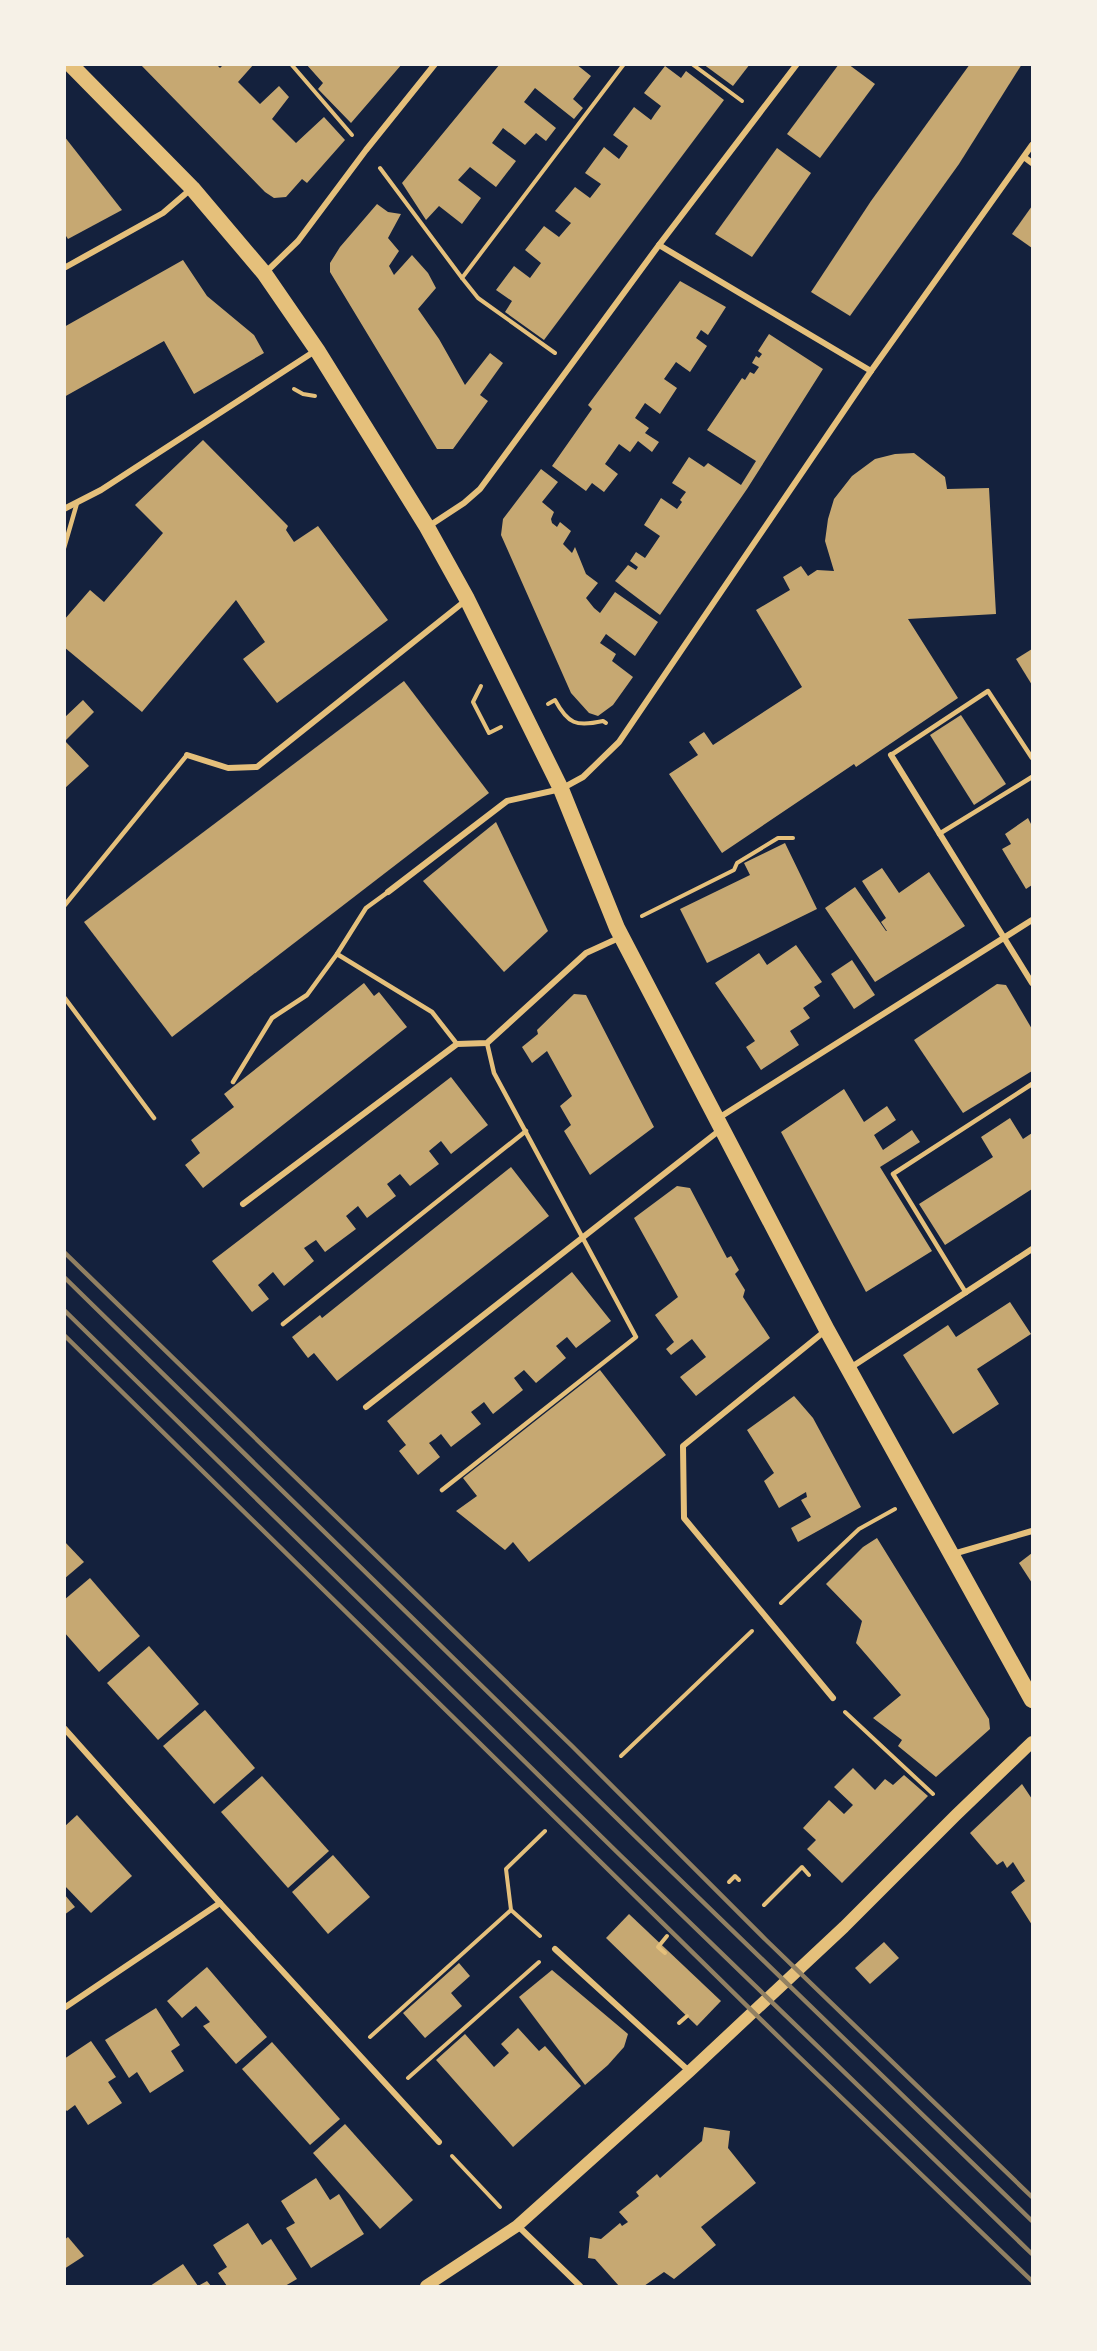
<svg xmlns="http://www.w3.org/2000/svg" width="1097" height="2351" font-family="'IBM Plex Sans',sans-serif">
<rect width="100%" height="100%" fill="#14213d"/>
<g fill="#c6a872">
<path d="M140,64H216L220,68L224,64H254L238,82L260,104L279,86L289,97L272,119L296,143L324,117L345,140L307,183L302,179L286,197L274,198L265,192Z"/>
<path d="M306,64H402L351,123L318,89L323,83Z"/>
<path d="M500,64H576L591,76L573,99L583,108L574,119L535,88L524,102L556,128L546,141L536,133L525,145L503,128L492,143L516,161L496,187L470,167L458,180L481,198L462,224L439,206L426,220L402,183Z"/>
<path d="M703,64H750L733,86Z"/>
<path d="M839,64H848L875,84L820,158L787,134Z"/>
<path d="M970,64H1022L959,164L850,316L811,292L871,201Z"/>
<path d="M665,66L681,78L686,71L724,100L544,340L505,312L512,301L496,290L514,266L530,278L541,263L525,250L544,226L559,237L571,223L555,211L575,187L590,198L601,184L585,173L604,147L619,159L624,152L628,146L613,135L634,107L651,120L655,114L661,106L644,93Z"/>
<path d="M64,136L122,210L68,239L64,233Z"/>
<path d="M777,148L811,173L752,257L715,234Z"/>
<path d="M377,204L388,212L401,214L388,238L399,251L389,266L394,275L412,255L428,273L436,288L418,309L439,339L465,385L490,353L503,363L480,395L488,401L453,449H437L330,272V263L340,247Z"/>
<path d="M1032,206V248L1012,234Z"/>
<path d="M183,260L207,296L254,335L264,353L194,394L164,341L64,397V327Z"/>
<path d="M680,281L726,307L708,335L701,330L696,338L707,346L690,372L676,362L664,379L677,388L660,414L645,403L635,418L649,428L645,433L659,442L652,452L638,441L630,452L619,444L605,464L618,474L604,492L592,483L586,491L552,466L592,409L588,405Z"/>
<path d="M769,334L823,369L747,489L660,615L615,581L628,565L636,570L638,567L630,561L636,552L645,558L660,536L644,525L661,498L677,509L682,502L680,500L686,492L672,483L689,457L704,467L708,463L741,485L756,461L707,430L742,378L745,380L750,372L754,374L759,367L752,363L756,356L759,358L762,354L758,351Z"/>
<path d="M203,440L288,526L286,530L294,542L318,526L388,620L277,703L243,659L265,642L236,600L142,712L64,647V620L90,590L104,602L163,533L135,505Z"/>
<path d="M914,453L945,477L947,489L989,488L996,614L908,619L958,698L856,767L854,764L722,853L669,774L698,755L689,742L704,732L713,745L802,687L756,610L790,590L783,577L801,566L808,576L817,570L834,571L825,541L828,519L834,499L852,476L875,459L895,454Z"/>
<path d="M541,469L558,482L542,502L554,512L551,519L552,523L557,527L560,522L571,531L563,544L572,553L575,547L586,574L598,583L586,598L594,608L600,613L615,592L658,622L635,656L606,634L600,643L616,654L612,661L633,677L613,705L598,716L589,713L571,693L501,535L503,519Z"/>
<path d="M1032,649V685L1016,659Z"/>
<path d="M404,681L489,793L172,1037L84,922Z"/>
<path d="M83,700L94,712L65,741L89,766L64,789V718Z"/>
<path d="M961,715L1006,784L974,805L930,735Z"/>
<path d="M1028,818L1032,826V885L1026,889L1002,849L1011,844L1005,834Z"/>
<path d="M496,822L548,931L504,972L423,881Z"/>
<path d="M785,843L817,909L707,963L680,909L750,875L744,863Z"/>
<path d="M882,868L899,893L929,872L965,926L875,982L825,908L855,887L886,931H887L881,922L886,918L862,881Z"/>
<path d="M796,945L822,982L814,987L820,996L803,1008L810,1018L790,1031L799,1045L761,1070L746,1047L755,1041L715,983L759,953L767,965Z"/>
<path d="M852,960L875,995L854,1009L831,974Z"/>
<path d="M364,983L374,996L379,992L407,1027L203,1188L185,1165L200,1153L191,1140L234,1107L224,1094Z"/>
<path d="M997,984L1006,985L1032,1029V1071L963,1113L914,1040Z"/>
<path d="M574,994L586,995L654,1127L590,1175L564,1131L571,1125L560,1106L572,1096L547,1051L532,1063L522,1047L538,1034L537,1030Z"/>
<path d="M451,1077L488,1125L451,1154L441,1141L429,1151L439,1164L410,1186L400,1174L387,1184L396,1196L367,1218L358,1206L346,1216L356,1229L325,1252L316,1240L304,1248L314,1261L284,1286L273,1272L265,1279L258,1285L269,1299L252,1312L212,1261Z"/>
<path d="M844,1089L864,1122L887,1106L896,1120L874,1135L883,1150L912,1130L920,1142L880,1167L932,1251L866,1292L781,1132Z"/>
<path d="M1010,1118L1023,1139L1032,1133V1189L945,1245L919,1204L993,1157L981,1137Z"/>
<path d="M511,1167L549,1216L337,1381L314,1353L308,1358L292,1337L320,1315L322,1318Z"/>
<path d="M677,1186L690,1188L727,1258L731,1256L739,1270L735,1274L745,1290L743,1297L770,1338L696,1396L680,1377L706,1357L692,1339L671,1355L666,1349L674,1342L655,1315L678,1297L634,1218Z"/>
<path d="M572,1272L611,1321L576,1348L567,1337L556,1346L566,1358L536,1383L524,1370L514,1378L523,1390L493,1414L484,1402L479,1406L471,1412L481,1424L451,1447L441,1434L435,1439L429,1443L440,1457L418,1475L399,1451L406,1445L387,1421Z"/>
<path d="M1010,1302L1031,1334L977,1369L999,1404L953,1434L903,1355L948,1325L956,1337Z"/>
<path d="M600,1370L666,1455L529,1562L513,1542L505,1550L456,1511L477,1496L463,1478Z"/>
<path d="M794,1396L813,1418L861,1507L798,1542L791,1528L811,1517L801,1500L807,1497L806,1492L779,1508L764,1481L774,1473L747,1430Z"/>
<path d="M877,1538L989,1719L990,1729L936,1777L898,1746L902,1740L873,1718L901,1695L856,1643L862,1621L826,1584L863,1547Z"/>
<path d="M64,1541L84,1562L64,1579Z"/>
<path d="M1032,1553V1583L1019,1563Z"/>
<path d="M90,1578L140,1636L99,1672L64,1632V1600Z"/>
<path d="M149,1646L199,1704L158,1740L107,1683Z"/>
<path d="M205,1710L255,1768L214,1804L163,1746Z"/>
<path d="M853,1768L875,1790L885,1779L893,1785L904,1775L928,1796L842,1883L807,1849L816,1840L803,1828L829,1800L844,1814L853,1805L834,1787Z"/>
<path d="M262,1776L329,1851L288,1888L221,1812Z"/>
<path d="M1022,1784L1032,1799V1925L1011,1892L1025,1881L1013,1862L1007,1868L1003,1861L997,1865L970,1833Z"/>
<path d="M77,1815L132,1876L91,1913L64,1885V1827Z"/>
<path d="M333,1855L370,1897L328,1934L292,1892Z"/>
<path d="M64,1894L75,1907L64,1915Z"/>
<path d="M629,1914L721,2001L697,2026L606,1938Z"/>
<path d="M884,1942L899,1958L870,1984L855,1968Z"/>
<path d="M459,1963L470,1976L451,1993L462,2006L425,2038L403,2013Z"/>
<path d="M207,1967L267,2037L236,2064L203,2026L210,2022L196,2006L182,2018L167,2001Z"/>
<path d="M552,1970L628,2034L624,2047L608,2065L585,2085L519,1997Z"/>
<path d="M156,2008L180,2045L171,2051L184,2071L150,2093L137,2072L129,2078L105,2040Z"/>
<path d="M518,2028L539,2051L545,2046L581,2086L513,2147L436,2060L465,2034L494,2067L509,2053L501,2044Z"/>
<path d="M91,2041L116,2077L108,2082L122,2103L88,2125L75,2105L67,2111L64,2108V2059Z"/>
<path d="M272,2042L340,2119L310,2145L242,2069Z"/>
<path d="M345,2124L413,2200L380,2229L313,2153Z"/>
<path d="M704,2127L730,2131L728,2148L756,2183L701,2227L716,2245L674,2279L664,2272L644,2286H619L595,2259L588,2258L590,2237L601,2239L620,2223L622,2226L628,2222L619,2212L639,2196L636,2192L657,2174L660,2178L702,2141Z"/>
<path d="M316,2178L330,2200L339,2194L364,2234L311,2268L286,2228L295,2223L281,2201Z"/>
<path d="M248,2223L262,2245L271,2239L297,2279L285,2286H227L218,2273L227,2267L213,2245Z"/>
<path d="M68,2237L84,2256L64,2269V2240Z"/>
<path d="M183,2264L198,2286L207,2281L211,2286H150Z"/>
</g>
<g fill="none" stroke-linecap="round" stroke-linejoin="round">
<g stroke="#e5c07b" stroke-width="4">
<path d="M291,64L352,135"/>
<path d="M692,64L742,101"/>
<path d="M380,168L462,278"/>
<path d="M555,353L478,298L462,278L624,64"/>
<path d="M294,389L303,394L315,396"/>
<path d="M481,686L473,702L489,733L501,727"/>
<path d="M548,704L555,700C568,724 576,727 603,721L606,723"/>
<path d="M642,916L734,870L737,863L778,838H793"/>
<path d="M781,1603L859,1529L895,1509"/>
<path d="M845,1712L933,1794"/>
<path d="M621,1756L752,1631"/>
<path d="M729,1882L735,1876L739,1880"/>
<path d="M764,1905L802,1867L809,1875"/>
<path d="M540,1936L511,1910L506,1869L545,1831"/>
<path d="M665,1953L658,1947L667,1936"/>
<path d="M679,2023L687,2016"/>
<path d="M370,2037L511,1910"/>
<path d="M408,2078L539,1962"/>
<path d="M452,2156L500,2207"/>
</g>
<g stroke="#e5c07b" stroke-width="4.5">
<path d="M64,548L77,503"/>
<path d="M891,755L988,691L1032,758"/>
<path d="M939,834L1032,777"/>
<path d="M64,906L187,755"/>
<path d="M337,954L366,908L388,892"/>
<path d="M64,997L154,1118"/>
<path d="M233,1082L272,1018L307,995L337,954L432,1012L457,1044"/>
<path d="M966,1293L893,1174L1032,1084"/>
<path d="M283,1324L526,1131"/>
<path d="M442,1490L636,1337L494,1073L487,1043"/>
</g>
<g stroke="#e5c07b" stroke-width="6">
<path d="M1024,157L1032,163"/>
<path d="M659,245L871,371"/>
<path d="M64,268L163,213L191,189"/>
<path d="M265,273L298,241L366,150L435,64"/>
<path d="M64,509L101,490L315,351"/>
<path d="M429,526L464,503L480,489L659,245L797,64"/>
<path d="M187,755L228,768L257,767L465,601"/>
<path d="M891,755L1032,983"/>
<path d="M388,892L507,801L561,789L583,777L619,742L871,371L1032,145"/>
<path d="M717,1119L1032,920"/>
<path d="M243,1204L457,1044L487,1043L586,953L621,937"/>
<path d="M825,1331L683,1446L684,1518L833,1698"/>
<path d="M850,1368L1032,1249"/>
<path d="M366,1407L720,1130"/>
<path d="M953,1554L1032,1531"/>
<path d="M64,1728L220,1903L439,2142"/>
<path d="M555,1949L689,2071"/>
<path d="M64,2008L220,1903"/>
<path d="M518,2226L580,2286"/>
</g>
<path stroke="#e5c07b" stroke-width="12" d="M426,2286L517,2226L690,2071L844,1927L956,1815L1032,1742"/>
<path stroke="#e5c07b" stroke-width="16" d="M70,64L192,188L264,273L317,350L427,527L467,599L561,789L617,928L827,1330L1032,1700"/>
<g stroke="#918062" stroke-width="4.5">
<path d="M64,1252L572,1746L766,1940L1032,2197"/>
<path d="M64,1277L638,1839L1032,2221"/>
<path d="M64,1310L620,1855L1032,2254"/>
<path d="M64,1335L796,2054L1032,2281"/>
</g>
</g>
<rect width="1097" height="2351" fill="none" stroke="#f6f1e7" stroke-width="132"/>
</svg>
